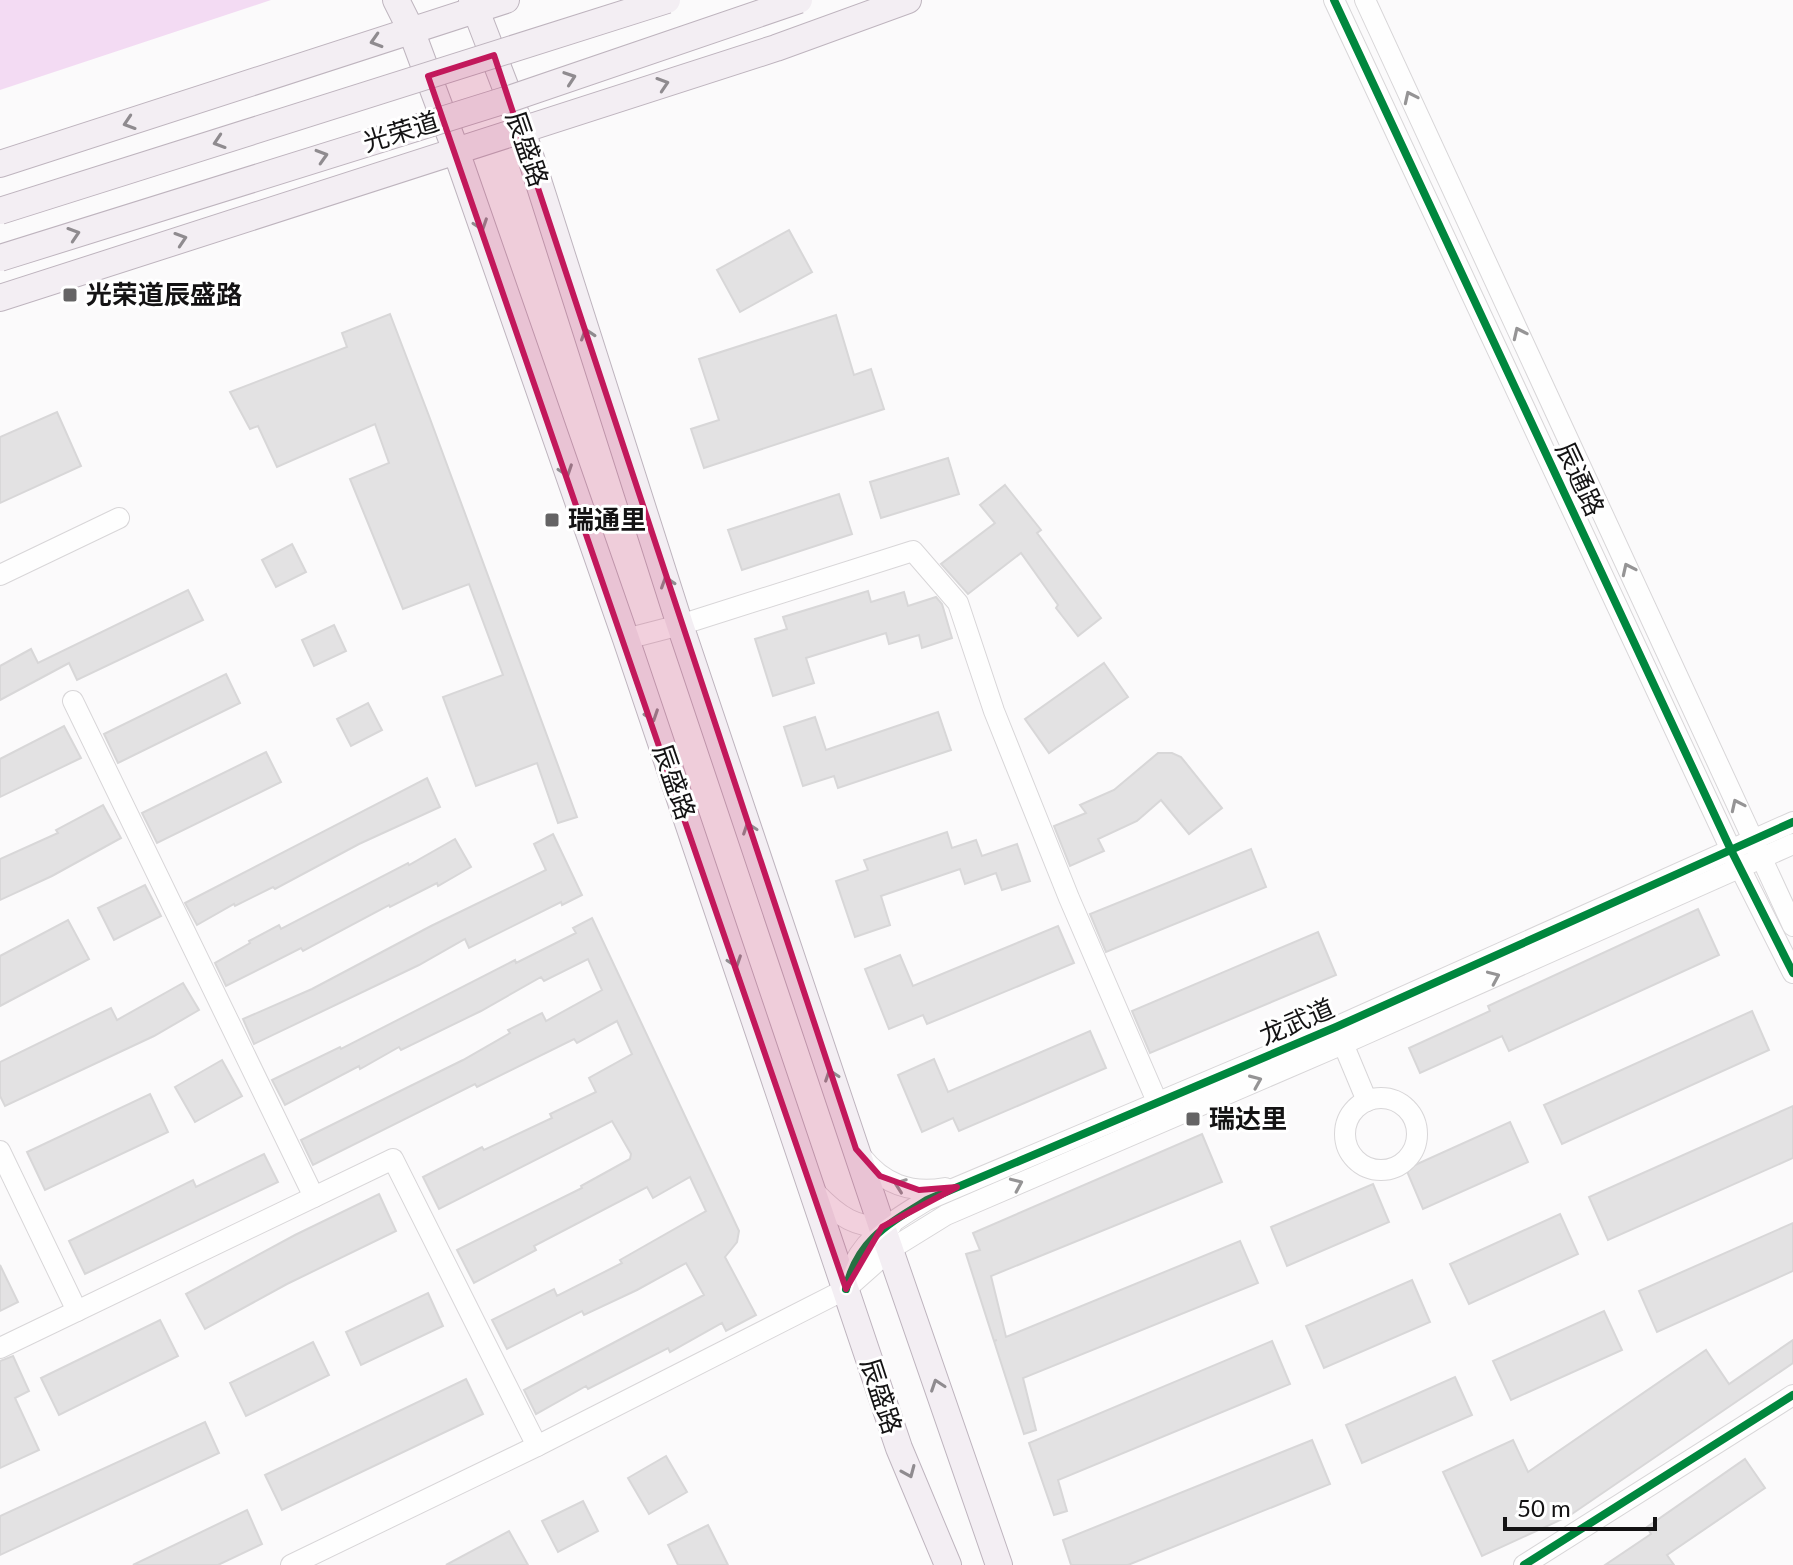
<svg xmlns="http://www.w3.org/2000/svg" width="1793" height="1565" font-family="Lato,'Noto Sans SC',sans-serif">
<rect width="100%" height="100%" fill="#fbfafb"/>
<path fill="#f3dbf3" d="M0,0H271L0,90Z"/>
<g fill="#e3e2e3" stroke="#d8d7d8" stroke-width="2">
<path d="M789,230L812,272L740,312L717,270Z"/>
<path d="M390,314L429,416L577,817L558,823L537,763L476,786L443,697L503,675L469,584L403,609L350,479L389,463L375,424L277,467L258,426L250,429L230,392L347,347L342,333Z"/>
<path d="M836,315L854,375L871,369L884,409L704,468L691,429L719,420L699,359Z"/>
<path d="M57,412L81,466L0,503V437Z"/>
<path d="M948,458L959,494L881,518L870,482Z"/>
<path d="M1005,485L1041,530L1037,533L1101,618L1078,636L1056,608L1058,605L1021,553L968,594L941,564L995,523L980,505Z"/>
<path d="M839,494L852,534L742,570L728,530Z"/>
<path d="M292,544L306,572L276,587L262,560Z"/>
<path d="M188,590L203,620L77,680L69,663L0,700V666L31,649L38,663Z"/>
<path d="M868,591L871,602L904,592L908,606L936,597L942,604L952,638L922,648L919,635L889,644L886,633L806,658L814,683L773,696L755,639L787,629L783,617Z"/>
<path d="M334,625L346,651L314,666L302,640Z"/>
<path d="M1104,663L1128,697L1049,753L1025,719Z"/>
<path d="M226,674L240,703L118,763L104,734Z"/>
<path d="M368,703L382,730L351,746L337,719Z"/>
<path d="M938,712L951,750L838,788L834,776L803,786L784,727L815,717L826,750Z"/>
<path d="M64,726L81,758L0,797V759Z"/>
<path d="M266,752L281,782L157,843L142,813Z"/>
<path d="M1158,753H1172L1181,757L1222,808L1189,834L1161,800L1137,821L1098,839L1104,851L1070,866L1054,826L1086,813L1080,805L1114,790Z"/>
<path d="M427,778L440,807L359,844L275,889L273,887L235,906L234,904L197,925L185,903Z"/>
<path d="M103,805L121,838L52,876L0,900V859L58,833L56,830Z"/>
<path d="M947,832L952,848L976,840L982,856L1017,844L1030,881L1002,890L996,873L965,884L960,869L881,896L890,925L855,937L836,881L868,870L864,860Z"/>
<path d="M553,834L582,895L562,905L561,902L469,948L465,939L419,965L254,1044L243,1019L312,989L431,926L546,870L534,844Z"/>
<path d="M455,839L471,867L438,886L437,883L390,907L389,905L303,951L301,948L226,986L215,963L250,943L249,941L279,925L281,929L408,863L409,865Z"/>
<path d="M1251,849L1266,887L1106,952L1090,914Z"/>
<path d="M145,885L161,916L114,940L98,908Z"/>
<path d="M1698,909L1719,955L1509,1051L1502,1036L1420,1073L1409,1048L1490,1011L1488,1006Z"/>
<path d="M592,918L739,1231L737,1242L725,1257L756,1315L726,1331L722,1323L670,1352L668,1348L588,1389L586,1386L536,1414L524,1390L704,1295L686,1263L637,1290L584,1315L582,1311L507,1349L492,1320L554,1289L557,1296L622,1263L620,1260L706,1211L690,1177L653,1198L647,1187L534,1246L536,1250L474,1283L457,1250L582,1188L581,1186L630,1159L631,1154L612,1121L439,1209L423,1177L482,1147L484,1150L552,1118L550,1114L596,1092L589,1078L632,1054L617,1021L577,1043L574,1039L477,1087L475,1084L313,1165L301,1140L463,1060L510,1033L508,1030L542,1013L546,1021L602,990L588,959L544,981L541,977L481,1011L401,1050L399,1047L360,1069L359,1066L285,1105L272,1080L340,1047L341,1049L515,960L516,963L576,933L573,928Z"/>
<path d="M68,920L89,959L0,1006V956Z"/>
<path d="M1058,926L1074,963L927,1024L923,1015L889,1029L865,969L900,955L913,986Z"/>
<path d="M1318,932L1336,975L1150,1053L1132,1011Z"/>
<path d="M183,983L199,1010L154,1036L5,1106L0,1096V1062L111,1008L117,1020Z"/>
<path d="M1752,1011L1769,1050L1562,1144L1544,1105Z"/>
<path d="M1090,1031L1106,1068L959,1131L953,1118L922,1132L898,1075L934,1059L948,1092Z"/>
<path d="M222,1060L242,1096L195,1122L175,1087Z"/>
<path d="M150,1094L168,1132L45,1190L27,1152Z"/>
<path d="M1793,1106V1158L1608,1240L1589,1197Z"/>
<path d="M1510,1122L1528,1162L1423,1209L1406,1169Z"/>
<path d="M1202,1134L1222,1182L991,1276L1006,1337L1240,1241L1258,1283L1023,1378L1036,1430L1024,1434L994,1341L997,1340L994,1341L966,1254L980,1250L973,1233Z"/>
<path d="M264,1154L278,1182L85,1274L69,1241L193,1180L196,1187Z"/>
<path d="M1373,1184L1389,1222L1287,1266L1271,1227Z"/>
<path d="M379,1194L396,1231L287,1284L205,1329L186,1294L295,1235Z"/>
<path d="M1560,1214L1578,1254L1469,1304L1450,1264Z"/>
<path d="M1793,1223V1271L1657,1332L1639,1291Z"/>
<path d="M0,1265L18,1302L0,1311Z"/>
<path d="M1412,1280L1430,1322L1324,1368L1306,1326Z"/>
<path d="M428,1293L443,1326L361,1365L346,1332Z"/>
<path d="M1604,1311L1622,1350L1511,1400L1493,1361Z"/>
<path d="M160,1320L178,1356L59,1415L41,1378Z"/>
<path d="M1793,1340V1363L1569,1516L1482,1556L1443,1472L1513,1440L1528,1472L1706,1350L1729,1384Z"/>
<path d="M1272,1341L1290,1384L1058,1480L1067,1511L1054,1515L1029,1443Z"/>
<path d="M313,1342L329,1375L246,1416L230,1383Z"/>
<path d="M13,1356L29,1391L15,1398L39,1450L0,1468V1361Z"/>
<path d="M1455,1377L1472,1415L1362,1463L1346,1425Z"/>
<path d="M466,1379L483,1414L282,1510L265,1475Z"/>
<path d="M205,1422L219,1453L0,1555V1516Z"/>
<path d="M1312,1440L1330,1484L1128,1565H1071L1063,1540Z"/>
<path d="M666,1456L687,1492L649,1514L628,1478Z"/>
<path d="M1745,1459L1765,1488L1667,1555L1674,1565H1605L1651,1534L1647,1527Z"/>
<path d="M583,1501L598,1531L558,1552L542,1521Z"/>
<path d="M247,1510L262,1544L218,1565H133Z"/>
<path d="M708,1525L728,1565H678L668,1545Z"/>
<path d="M509,1531L528,1565H446Z"/>
</g>
<g fill="none" stroke-linecap="round" stroke-linejoin="round">
<defs>
<g id="minor">
<path d="M1334,0L1731,850L1793,973"/>
<path d="M1365,0L1793,926"/>
<path d="M0,575L119,518"/>
<path d="M626,639L680,625L913,551L958,603L994,711L1069,898L1162,1113"/>
<path d="M73,701L314,1197"/>
<path d="M1339,1034L1367,1101"/>
<circle cx="1381" cy="1134" r="36"/>
<path d="M0,1151L77,1311"/>
<path d="M861,1156C883,1184 910,1194 945,1188"/>
<path d="M815,1192C838,1216 857,1230 891,1226"/>
<path d="M847,1283C857,1240 893,1221 927,1200L1336,1027L1793,822"/>
<path d="M0,1348L393,1159L537,1446"/>
<path d="M291,1565L537,1446L846,1289L891,1249L946,1215L1343,1044L1793,844"/>
<path d="M1524,1565L1793,1395"/>
</g>
<g id="major">
<path d="M396,0L411,30L456,151L626,639L899,1448L948,1565"/>
<path d="M472,0L522,130L680,625L882,1227L999,1565"/>
<path d="M0,164L506,0"/>
<path d="M0,298L776,48L908,0"/>
</g>
</defs>
<use href="#minor" stroke="#d8d6d8" stroke-width="22"/>
<use href="#major" stroke="#beb4be" stroke-width="28"/>
<use href="#minor" stroke="#fefefe" stroke-width="20"/>
<use href="#major" stroke="#f3eef3" stroke-width="26"/>
<defs>
<g id="major-bridge">
<path d="M0,211L667,0"/>
<path d="M0,258L512,98L799,0"/>
</g>
</defs>
<use href="#major-bridge" stroke="#beb4be" stroke-width="28" stroke-linecap="butt"/>
<use href="#major-bridge" stroke="#f3eef3" stroke-width="26"/>
<defs>
<g id="cycleway">
<path d="M1334,0L1731,850L1793,973"/>
<path d="M846,1289C857,1240 888,1224 927,1200L1336,1027L1793,822"/>
<path d="M1524,1565L1793,1395"/>
</g>
</defs>
<use href="#cycleway" stroke="#fff" stroke-width="13"/>
<use href="#cycleway" stroke="#00873e" stroke-width="8"/>
</g>
<defs><path id="oneway-chevron" d="M-2-3.5L2.5 0L-2 3.5" fill="none" stroke-width="1.6" stroke-linecap="round" stroke-linejoin="round" transform="scale(2)"/></defs>
<g stroke="#8f8b8f">
<use href="#oneway-chevron" transform="translate(376 41) rotate(163)"/>
<use href="#oneway-chevron" transform="translate(570 78) rotate(-19)"/>
<use href="#oneway-chevron" transform="translate(663 84) rotate(-18)"/>
<use href="#oneway-chevron" transform="translate(129 123) rotate(162)"/>
<use href="#oneway-chevron" transform="translate(219 142) rotate(162)"/>
<use href="#oneway-chevron" transform="translate(322 156) rotate(-17)"/>
<use href="#oneway-chevron" transform="translate(481 225) rotate(71)"/>
<use href="#oneway-chevron" transform="translate(74 234) rotate(-18)"/>
<use href="#oneway-chevron" transform="translate(181 239) rotate(-18)"/>
<use href="#oneway-chevron" transform="translate(587 334) rotate(-108)"/>
<use href="#oneway-chevron" transform="translate(566 471) rotate(71)"/>
<use href="#oneway-chevron" transform="translate(667 582) rotate(-108)"/>
<use href="#oneway-chevron" transform="translate(652 716) rotate(71)"/>
<use href="#oneway-chevron" transform="translate(749 828) rotate(-109)"/>
<use href="#oneway-chevron" transform="translate(735 962) rotate(71)"/>
<use href="#oneway-chevron" transform="translate(831 1075) rotate(-109)"/>
<use href="#oneway-chevron" transform="translate(937 1385) rotate(-109)"/>
<use href="#oneway-chevron" transform="translate(909 1472) rotate(67)"/>
</g>
<g stroke="#959495">
<use href="#oneway-chevron" transform="translate(1410 97) rotate(-115)"/>
<use href="#oneway-chevron" transform="translate(1519 333) rotate(-115)"/>
<use href="#oneway-chevron" transform="translate(1628 569) rotate(-115)"/>
<use href="#oneway-chevron" transform="translate(1737 805) rotate(-115)"/>
<use href="#oneway-chevron" transform="translate(1494 977) rotate(-24)"/>
<use href="#oneway-chevron" transform="translate(1256 1081) rotate(-23)"/>
<use href="#oneway-chevron" transform="translate(1017 1184) rotate(-24)"/>
<use href="#oneway-chevron" transform="translate(900 1185) rotate(-160)"/>
</g>
<path fill="#c2185b" fill-opacity="0.2" stroke="#c2185b" stroke-width="6" stroke-linejoin="round" d="M494,55L856,1149L880,1176L919,1190L957,1187L882,1227L846,1289L428,76Z"/>
<g fill="#656465" stroke="#fff" stroke-width="3">
<rect x="62" y="287" width="16" height="16" rx="4"/>
<rect x="544" y="512" width="16" height="16" rx="4"/>
<rect x="1185" y="1111" width="16" height="16" rx="4"/>
</g>
<g text-anchor="middle" stroke-width="6" stroke-linejoin="round" paint-order="stroke">
<g font-size="26" fill="#141314" stroke="#fff">
<text transform="translate(401 132) rotate(-17)" y="9">光荣道</text>
<text transform="translate(527 149) rotate(71)" y="9">辰盛路</text>
<text transform="translate(1580 479) rotate(65)" y="9">辰通路</text>
<text transform="translate(674 782) rotate(71)" y="9">辰盛路</text>
<text transform="translate(1297 1022) rotate(-23)" y="9">龙武道</text>
<text transform="translate(881 1396) rotate(72)" y="9">辰盛路</text>
</g>
<g font-size="26" font-weight="bold" fill="#141314" stroke="#fff" text-anchor="start">
<text x="86" y="304">光荣道辰盛路</text>
<text x="568" y="529">瑞通里</text>
<text x="1209" y="1128">瑞达里</text>
</g>
</g>
<path d="M1505 1517v12h150v-12" fill="none" stroke="#141314" stroke-width="4"/>
<text x="1517" y="1517" font-size="24" fill="#141314" stroke="#ffffff" stroke-width="6" paint-order="stroke">50 m</text>
</svg>
